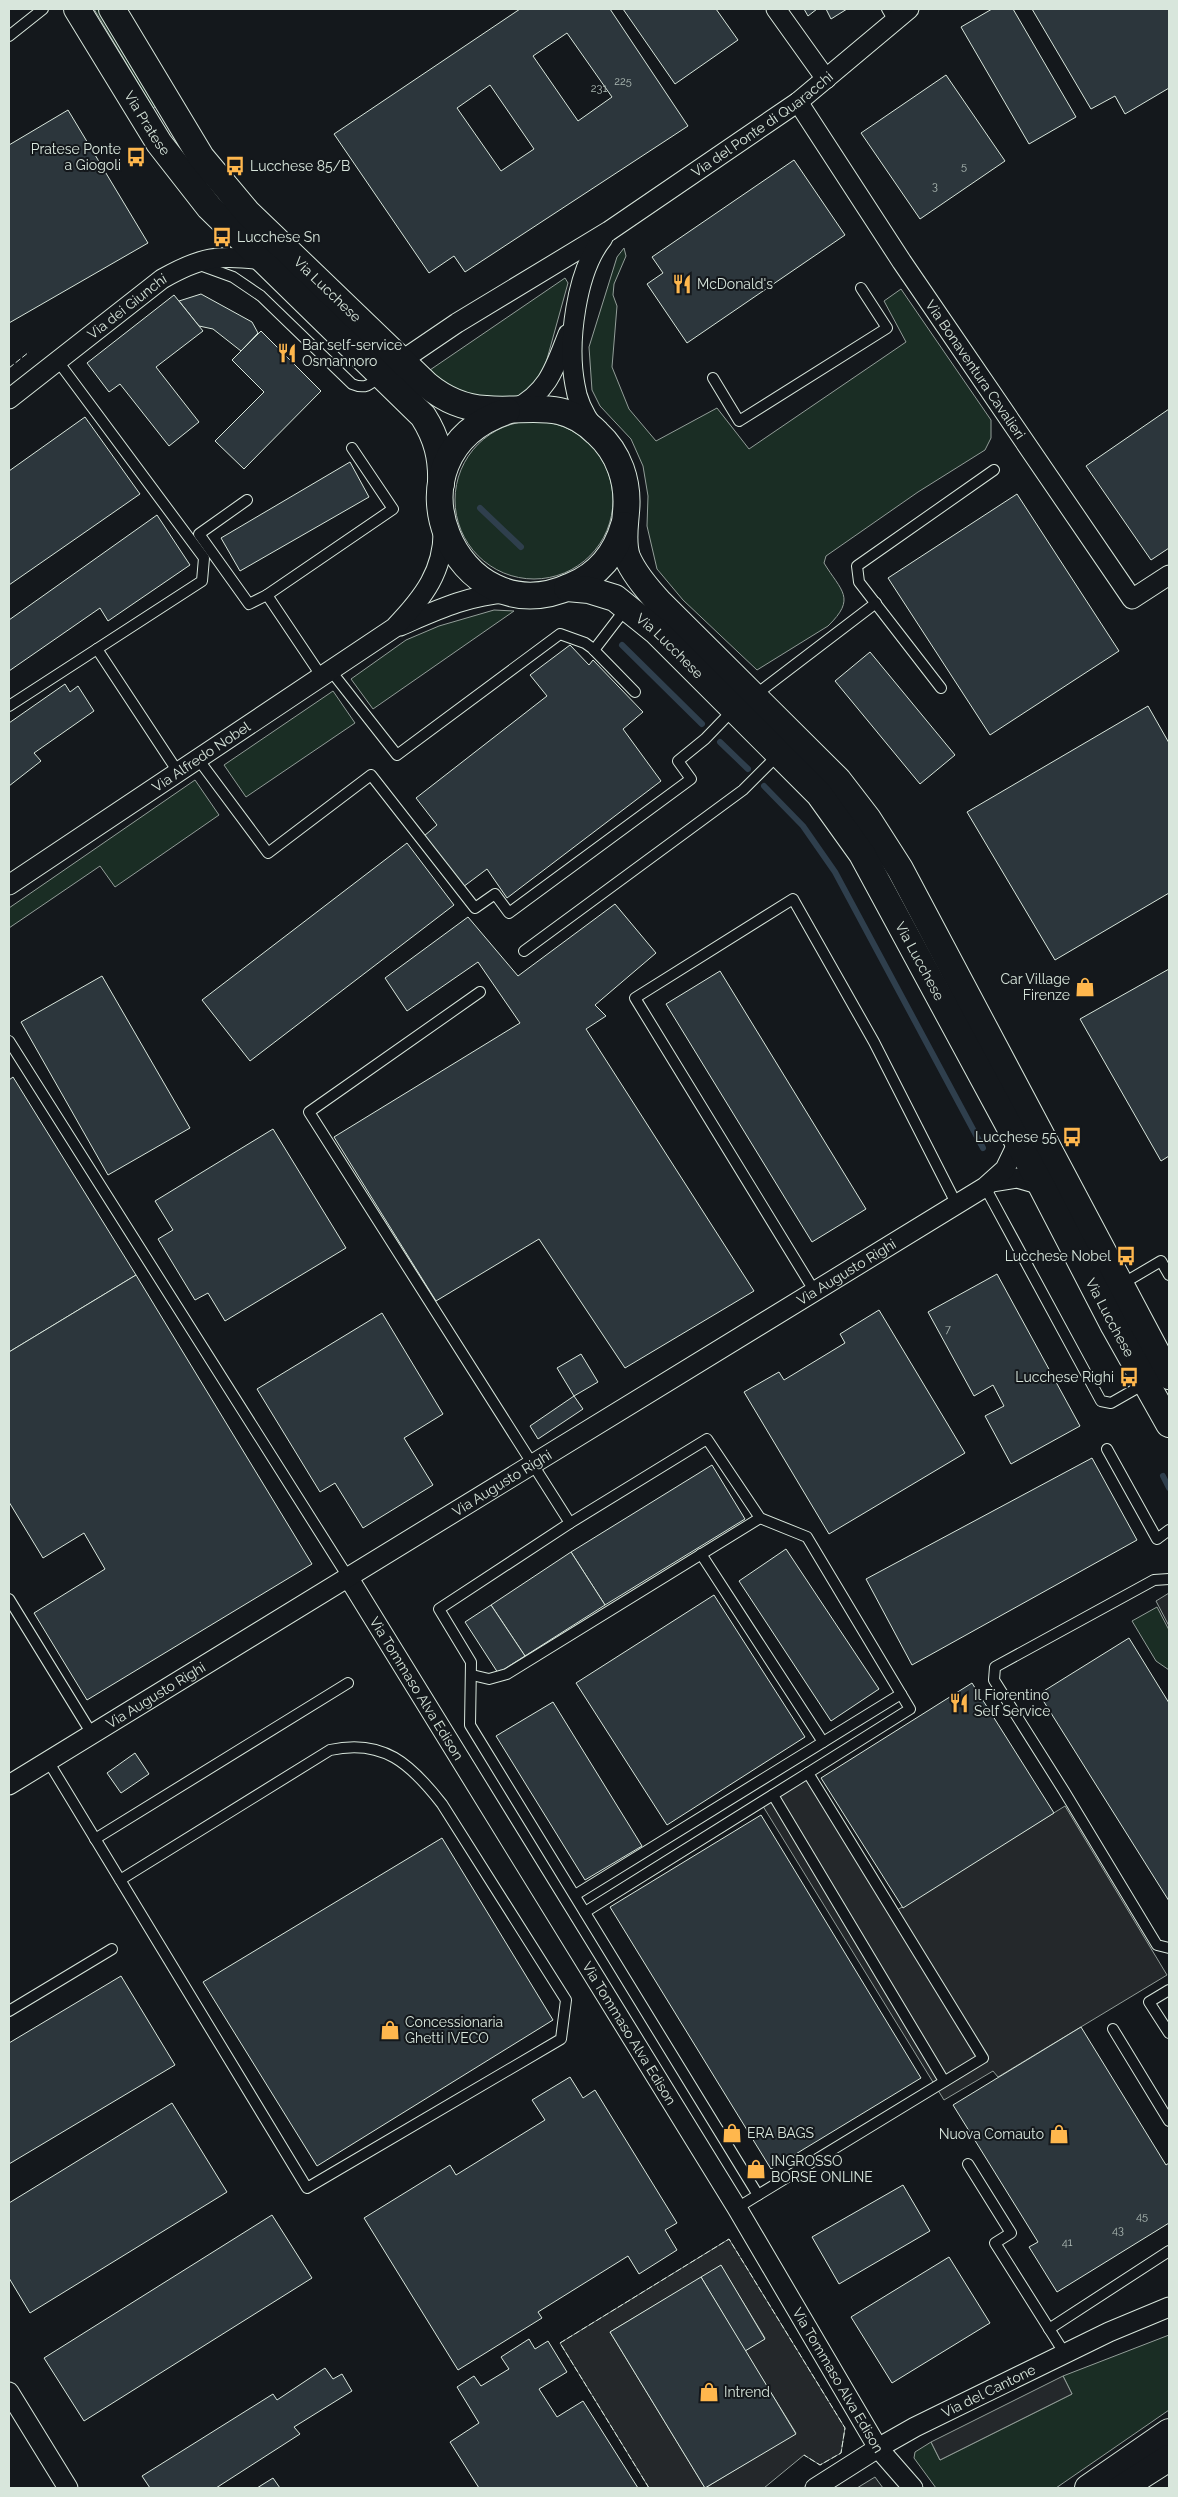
<svg xmlns="http://www.w3.org/2000/svg" width="1178" height="2497" font-family="Raleway,sans-serif">
<rect width="100%" height="100%" fill="#14181c"/>
<g fill="#1a2d24" stroke="#939e99">
<path d="M94,9H101L158,105L153,108Z"/>
<path d="M624,248L626,256L614,284L613,295L617,306L612,367L629,409L656,441L717,408L749,449L906,342L884,301L901,289L991,420V438L985,450L918,492L826,556L824,563C841,591 857,598 828,626L757,670L683,600L657,569L647,526L648,496L643,466L631,439L600,406L592,390L589,347L617,257Z"/>
<path d="M565,278L568,283L544,370L528,391L517,398L469,401L427,372Z"/>
<circle cx="534" cy="500" r="79"/>
<path d="M494,610L514,611L373,709L351,679L406,640L439,626Z"/>
<path d="M333,691L355,723L246,797L224,765Z"/>
<path d="M195,780L219,815L115,887L100,866L9,928V908Z"/>
<path d="M1157,1607L1169,1630V1670L1156,1661L1132,1621Z"/>
<path d="M1169,2335V2410L1056,2488H936L914,2458L915,2452L931,2442L940,2460L1072,2394L1063,2376Z"/>
</g>
<g fill="#24282b" stroke="#939e99" fill-rule="evenodd">
<path d="M1169,1593V1626L1156,1601Z"/>
<path d="M808,1773L894,1912L1065,1806L1167,1975L998,2077L993,2071L944,2100L761,1803Z"/>
<path d="M729,2239L845,2428L841,2453L820,2465L804,2455L764,2488H649L560,2343ZM721,2266L765,2338L745,2351L796,2433L705,2488L610,2332Z"/>
<path d="M1063,2376L1072,2394L940,2460L931,2442Z"/>
<path d="M875,2477L883,2488H857Z"/>
</g>
<g fill="none" stroke-linecap="round" stroke-linejoin="round">
<g stroke="#2f3f4d" stroke-width="6">
<path d="M480,508L521,547"/>
<path d="M622,645L702,724"/>
<path d="M720,742L748,769"/>
<path d="M764,786L803,826L835,872L983,1148"/>
<path d="M1163,1476L1169,1488"/>
</g>
</g>
<g fill="#2c363c" stroke="#d8e6dc" fill-rule="evenodd">
<path d="M520,9H610L688,126L465,272L454,256L429,273L334,134ZM567,33L612,97L578,121L533,56ZM490,85L534,149L501,171L457,108Z"/>
<path d="M623,9H716L738,40L675,84Z"/>
<path d="M804,9H817L808,16Z"/>
<path d="M826,9H847L831,19Z"/>
<path d="M992,9H1013L1076,117L1029,144L961,27Z"/>
<path d="M1032,9H1169V88L1125,114L1115,96L1091,109Z"/>
<path d="M946,75L1005,161L920,219L861,133Z"/>
<path d="M68,110L148,243L9,323V145Z"/>
<path d="M794,160L845,235L687,343L647,284L663,273L652,257Z"/>
<path d="M201,294L252,322L258,333L241,351L213,329L199,326L179,301Z"/>
<path d="M174,295L203,331L156,367L199,422L169,446L120,384L109,392L87,363Z"/>
<path d="M261,331L321,391L244,469L215,441L264,392L232,360Z"/>
<path d="M1169,409V548L1151,560L1086,466Z"/>
<path d="M85,417L140,494L9,585V471Z"/>
<path d="M350,462L369,497L240,571L221,538Z"/>
<path d="M1017,494L1119,651L990,735L888,578Z"/>
<path d="M157,515L190,565L108,621L100,608L9,671V620Z"/>
<path d="M570,645L589,665L593,660L643,712L623,729L661,781L507,898L487,869L463,887L424,836L437,825L416,798L547,696L530,675Z"/>
<path d="M870,652L955,755L920,784L835,681Z"/>
<path d="M65,684L70,692L78,686L94,711L34,753L41,761L9,786V723Z"/>
<path d="M1148,706L1169,743V893L1055,960L967,812Z"/>
<path d="M407,843L454,905L250,1061L202,1000Z"/>
<path d="M615,904L656,953L595,1005L606,1016L586,1029L754,1291L625,1368L539,1239L436,1301L334,1137L520,1023L478,962L407,1011L385,978L468,917L518,976Z"/>
<path d="M1169,969V1156L1161,1161L1080,1019Z"/>
<path d="M720,971L866,1209L812,1242L666,1004Z"/>
<path d="M102,976L190,1128L108,1175L21,1022Z"/>
<path d="M13,1077L136,1275L9,1352V1080Z"/>
<path d="M273,1129L346,1248L225,1321L208,1293L195,1300L158,1239L173,1230L155,1201Z"/>
<path d="M997,1274L1080,1426L1011,1464L985,1416L1004,1406L993,1385L974,1396L928,1312Z"/>
<path d="M136,1275L312,1564L87,1700L34,1613L105,1569L84,1533L43,1558L9,1502V1352Z"/>
<path d="M879,1310L965,1453L829,1534L744,1392L779,1372L784,1380L845,1343L840,1334Z"/>
<path d="M382,1313L443,1414L404,1438L433,1485L363,1528L335,1483L320,1492L257,1389Z"/>
<path d="M581,1354L598,1382L574,1396L557,1368Z"/>
<path d="M574,1396L583,1409L538,1439L530,1426Z"/>
<path d="M1092,1458L1137,1540L912,1665L866,1579Z"/>
<path d="M712,1465L745,1519L605,1605L571,1552Z"/>
<path d="M786,1549L879,1689L831,1721L739,1581Z"/>
<path d="M571,1552L605,1605L525,1656L491,1605Z"/>
<path d="M714,1595L805,1737L667,1825L576,1683Z"/>
<path d="M491,1605L525,1656L498,1673L465,1622Z"/>
<path d="M1129,1638L1169,1703V1901L1039,1694Z"/>
<path d="M972,1683L1054,1813L903,1908L821,1778Z"/>
<path d="M553,1702L642,1846L585,1880L496,1736Z"/>
<path d="M135,1753L149,1774L121,1793L107,1773Z"/>
<path d="M761,1815L921,2078L771,2169L610,1907Z"/>
<path d="M442,1838L553,2020L317,2166L203,1982Z"/>
<path d="M121,1976L175,2065L9,2164V2043Z"/>
<path d="M1081,2027L1166,2165L1169,2163V2223L1057,2292L1029,2247L1038,2242L953,2105Z"/>
<path d="M570,2077L583,2098L595,2090L677,2223L665,2230L677,2250L639,2274L628,2256L538,2312L542,2318L458,2370L364,2218L450,2165L456,2175L545,2120L532,2100Z"/>
<path d="M172,2103L227,2192L30,2313L9,2278V2203Z"/>
<path d="M903,2185L930,2231L839,2284L812,2237Z"/>
<path d="M272,2215L312,2278L84,2421L44,2358Z"/>
<path d="M949,2257L990,2323L892,2383L851,2317Z"/>
<path d="M721,2265L765,2339L745,2351L701,2277Z"/>
<path d="M701,2277L796,2434L705,2488L610,2332Z"/>
<path d="M529,2339L535,2349L548,2341L567,2372L539,2389L557,2417L583,2401L638,2488H479L450,2442L479,2423L457,2387L474,2376L481,2386L509,2369L501,2357Z"/>
<path d="M325,2368L333,2379L342,2374L352,2391L294,2427L300,2434L216,2488H150L142,2476L273,2394L277,2400Z"/>
<path d="M273,2478L280,2488H257Z"/>
</g>
<g fill="none" stroke-linecap="round" stroke-linejoin="round">
<defs>
<g id="service">
<path d="M887,9L894,21"/>
<path d="M9,36L43,9"/>
<path d="M200,265L233,277L261,296L352,384C366,390 371,384 381,375"/>
<path d="M713,378L739,421L887,328L861,288"/>
<path d="M247,500L199,534L249,604L267,595"/>
<path d="M97,649L178,772"/>
<path d="M594,650L627,607"/>
<path d="M331,671L397,755L560,634L585,643L592,648L635,692"/>
<path d="M322,677L267,595L393,509L352,448"/>
<path d="M941,688L859,582L857,566L994,470"/>
<path d="M754,696L876,603"/>
<path d="M9,706L202,581L204,558L57,360"/>
<path d="M198,759L268,853L371,775L475,908L495,894L509,913L691,779L678,761L705,739L733,710"/>
<path d="M524,951L743,790L778,755"/>
<path d="M480,992L309,1112L570,1523L439,1609L471,1662L470,1725L758,2195L737,2208"/>
<path d="M9,1041L348,1577"/>
<path d="M985,1187L1101,1401L1111,1403L1146,1383"/>
<path d="M1122,1284L1161,1261L1169,1275"/>
<path d="M815,1292L635,998L793,899L874,1042L957,1205"/>
<path d="M1107,1449L1157,1539L1169,1530"/>
<path d="M570,1523L707,1439L760,1518L807,1537L910,1709L808,1773L983,2058L758,2195"/>
<path d="M701,1554L823,1742"/>
<path d="M1169,1579L1154,1580L995,1667L994,1680L1064,1791L1157,1945L1169,1948"/>
<path d="M9,1599L92,1734"/>
<path d="M472,1675L489,1679L507,1674L760,1518"/>
<path d="M48,1761L307,2188L561,2039L566,2000L442,1804C411,1764 383,1738 330,1750L120,1880"/>
<path d="M773,1795L944,2081"/>
<path d="M95,1839L348,1683"/>
<path d="M575,1895L901,1694"/>
<path d="M585,1912L808,1773"/>
<path d="M1169,1990L1149,2002L1169,2033"/>
<path d="M9,2011L112,1949"/>
<path d="M1113,2029L1169,2121"/>
<path d="M968,2164L1011,2233L995,2243L1065,2354"/>
<path d="M1049,2329L1169,2251"/>
</g>
<g id="minor">
<path d="M776,9L826,79"/>
<path id="s1" d="M798,102L902,262L1132,599L1169,575"/>
<path id="s2" d="M401,361L457,323L609,231L798,102L909,9"/>
<path id="s3" d="M9,399L162,279C201,257 218,254 262,260"/>
<path d="M515,409C549,391 555,367 568,334"/>
<path d="M593,427C584,414 577,400 575,385C567,343 576,271 603,238"/>
<path d="M400,626C435,611 468,595 507,593"/>
<path id="s4" d="M9,885L394,628C423,598 445,570 443,527"/>
<path d="M993,1182L1017,1178L1041,1185"/>
<path id="s5" d="M348,1577L737,2208L878,2448L913,2488"/>
<path id="s6" d="M9,1785L985,1187L1005,1169L1018,1142"/>
<path d="M9,2392L68,2488"/>
<path id="s7" d="M815,2488L878,2448L915,2427L1109,2332L1169,2307"/>
</g>
<g id="secondary">
<path id="s8" d="M77,9L159,143L209,207L423,416C437,438 442,458 441,484"/>
<path id="s9" d="M112,9L201,157L247,212L427,385C444,399 465,408 486,409C529,413 561,397 597,433C619,453 629,482 626,512C625,526 622,543 627,557C634,574 648,590 660,603L838,780L868,819L900,869L1169,1376"/>
<path d="M507,411C377,455 456,639 571,586C598,575 616,553 624,525"/>
<path id="s10" d="M567,588L589,590L615,598L656,631L819,794L862,854L1041,1185L1114,1326L1169,1424"/>
<path d="M1088,2488L1169,2432"/>
<path d="M1122,2488L1169,2458"/>
</g>
</defs>
<use href="#service" stroke="#d8e6dc" stroke-width="12"/>
<use href="#minor" stroke="#d8e6dc" stroke-width="21"/>
<use href="#secondary" stroke="#d8e6dc" stroke-width="28"/>
<use href="#service" stroke="#14181c" stroke-width="10"/>
<use href="#minor" stroke="#14181c" stroke-width="19"/>
<use href="#secondary" stroke="#14181c" stroke-width="26"/>
<g stroke="#d8e6dc" stroke-width="1" stroke-dasharray="6 2.5" stroke-linecap="butt">
<path d="M9,368L29,352"/>
<path d="M649,2488L560,2343L729,2239L845,2428L841,2453L820,2465L804,2455"/>
</g>
</g>
<defs>
<symbol id="bus-bare" viewBox="-9 -9 18 18"><path d="M-5-6H5V4H4V6H2V4H-2V6H-4V4H-5ZM-3.5-4V0h7V-4ZM-3.5 1.2v1.5H-2V1.2ZM2 1.2v1.5H3.5V1.2Z" fill="#ffb74d" stroke="#14181c" stroke-width="2.5" paint-order="stroke"/></symbol>
<symbol id="restaurant-bare" viewBox="-9 -9 18 18"><path d="M-5-6h1v4h1v-4h1v4h1v-4h1v5L-1.5 .5V6h-2V.5L-5-1ZM5-6V6H3V1.5H1.5Q1.5-4 5-6Z" fill="#ffb74d" stroke="#14181c" stroke-width="2.5" paint-order="stroke"/></symbol>
<symbol id="shop-bare" viewBox="-9 -9 18 18"><path d="M-5-2.5h2.3a2.7 3.5 0 0 1 5.4 0H5L5.5 6h-11ZM-1.5-2.5h3a1.5 2.3 0 0 0-3 0Z" fill="#ffb74d" stroke="#14181c" stroke-width="2.5" paint-order="stroke"/></symbol>
</defs>
<g fill-rule="evenodd">
<use href="#bus-bare" x="122" y="143" width="28" height="28"/>
<use href="#bus-bare" x="221" y="152" width="28" height="28"/>
<use href="#bus-bare" x="208" y="223" width="28" height="28"/>
<use href="#restaurant-bare" x="668" y="270" width="28" height="28"/>
<use href="#restaurant-bare" x="273" y="339" width="28" height="28"/>
<use href="#shop-bare" x="1071" y="973" width="28" height="28"/>
<use href="#bus-bare" x="1058" y="1123" width="28" height="28"/>
<use href="#bus-bare" x="1112" y="1242" width="28" height="28"/>
<use href="#bus-bare" x="1115" y="1363" width="28" height="28"/>
<use href="#restaurant-bare" x="945" y="1689" width="28" height="28"/>
<use href="#shop-bare" x="376" y="2016" width="28" height="28"/>
<use href="#shop-bare" x="718" y="2119" width="28" height="28"/>
<use href="#shop-bare" x="1045" y="2120" width="28" height="28"/>
<use href="#shop-bare" x="742" y="2155" width="28" height="28"/>
<use href="#shop-bare" x="695" y="2378" width="28" height="28"/>
</g>
<g text-anchor="middle" stroke-width="4" stroke-linejoin="round" paint-order="stroke">
<g font-size="11" fill="#adbab4">
<text x="623" y="85">225</text>
<text x="599" y="92">231</text>
<text x="964" y="170">5</text>
<text x="935" y="190">3</text>
<text x="948" y="1333">7</text>
<text x="1142" y="2220">45</text>
<text x="1118" y="2234">43</text>
<text x="1067" y="2246">41</text>
</g>
<g font-size="14" fill="#d8e6dc" stroke="#14181c">
<text dy="5" stroke="none"><textPath href="#s8" startOffset="134">Via Pratese</textPath></text>
<text dy="5" stroke="none"><textPath href="#s2" startOffset="432">Via del Ponte di Quaracchi</textPath></text>
<text dy="5" stroke="none"><textPath href="#s9" startOffset="356">Via Lucchese</textPath></text>
<text dy="5" stroke="none"><textPath href="#s3" startOffset="150">Via dei Giunchi</textPath></text>
<text dy="5" stroke="none"><textPath href="#s1" startOffset="321">Via Bonaventura Cavalieri</textPath></text>
<text dy="5" stroke="none"><textPath href="#s10" startOffset="122">Via Lucchese</textPath></text>
<text dy="5" stroke="none"><textPath href="#s4" startOffset="231">Via Alfredo Nobel</textPath></text>
<text dy="5" stroke="none"><textPath href="#s10" startOffset="528">Via Lucchese</textPath></text>
<text dy="5" stroke="none"><textPath href="#s6" startOffset="982">Via Augusto Righi</textPath></text>
<text dy="5" stroke="none"><textPath href="#s10" startOffset="932">Via Lucchese</textPath></text>
<text dy="5" stroke="none"><textPath href="#s6" startOffset="578">Via Augusto Righi</textPath></text>
<text dy="5" stroke="none"><textPath href="#s5" startOffset="131">Via Tommaso Alva Edison</textPath></text>
<text dy="5" stroke="none"><textPath href="#s6" startOffset="172">Via Augusto Righi</textPath></text>
<text dy="5" stroke="none"><textPath href="#s5" startOffset="536">Via Tommaso Alva Edison</textPath></text>
<text dy="5" stroke="none"><textPath href="#s5" startOffset="941">Via Tommaso Alva Edison</textPath></text>
<text dy="5" stroke="none"><textPath href="#s7" startOffset="199">Via del Cantone</textPath></text>
</g>
<g font-size="14" fill="#d8e6dc" stroke="#14181c" text-anchor="start">
<text x="121" y="154" text-anchor="end">Pratese Ponte<tspan x="121" dy="16">a Giogoli</tspan></text>
<text x="250" y="171">Lucchese 85/B</text>
<text x="237" y="242">Lucchese Sn</text>
<text x="697" y="289">McDonald's</text>
<text x="302" y="350">Bar self-service<tspan x="302" dy="16">Osmannoro</tspan></text>
<text x="1070" y="984" text-anchor="end">Car Village<tspan x="1070" dy="16">Firenze</tspan></text>
<text x="1057" y="1142" text-anchor="end">Lucchese 55</text>
<text x="1111" y="1261" text-anchor="end">Lucchese Nobel</text>
<text x="1114" y="1382" text-anchor="end">Lucchese Righi</text>
<text x="974" y="1700">Il Fiorentino<tspan x="974" dy="16">Self Service</tspan></text>
<text x="405" y="2027">Concessionaria<tspan x="405" dy="16">Ghetti IVECO</tspan></text>
<text x="747" y="2138">ERA BAGS</text>
<text x="1044" y="2139" text-anchor="end">Nuova Comauto</text>
<text x="771" y="2166">INGROSSO<tspan x="771" dy="16">BORSE ONLINE</tspan></text>
<text x="724" y="2397">Intrend</text>
</g>
</g>
<rect width="1178" height="2497" fill="none" stroke="#d8e6dc" stroke-width="20"/>
</svg>
